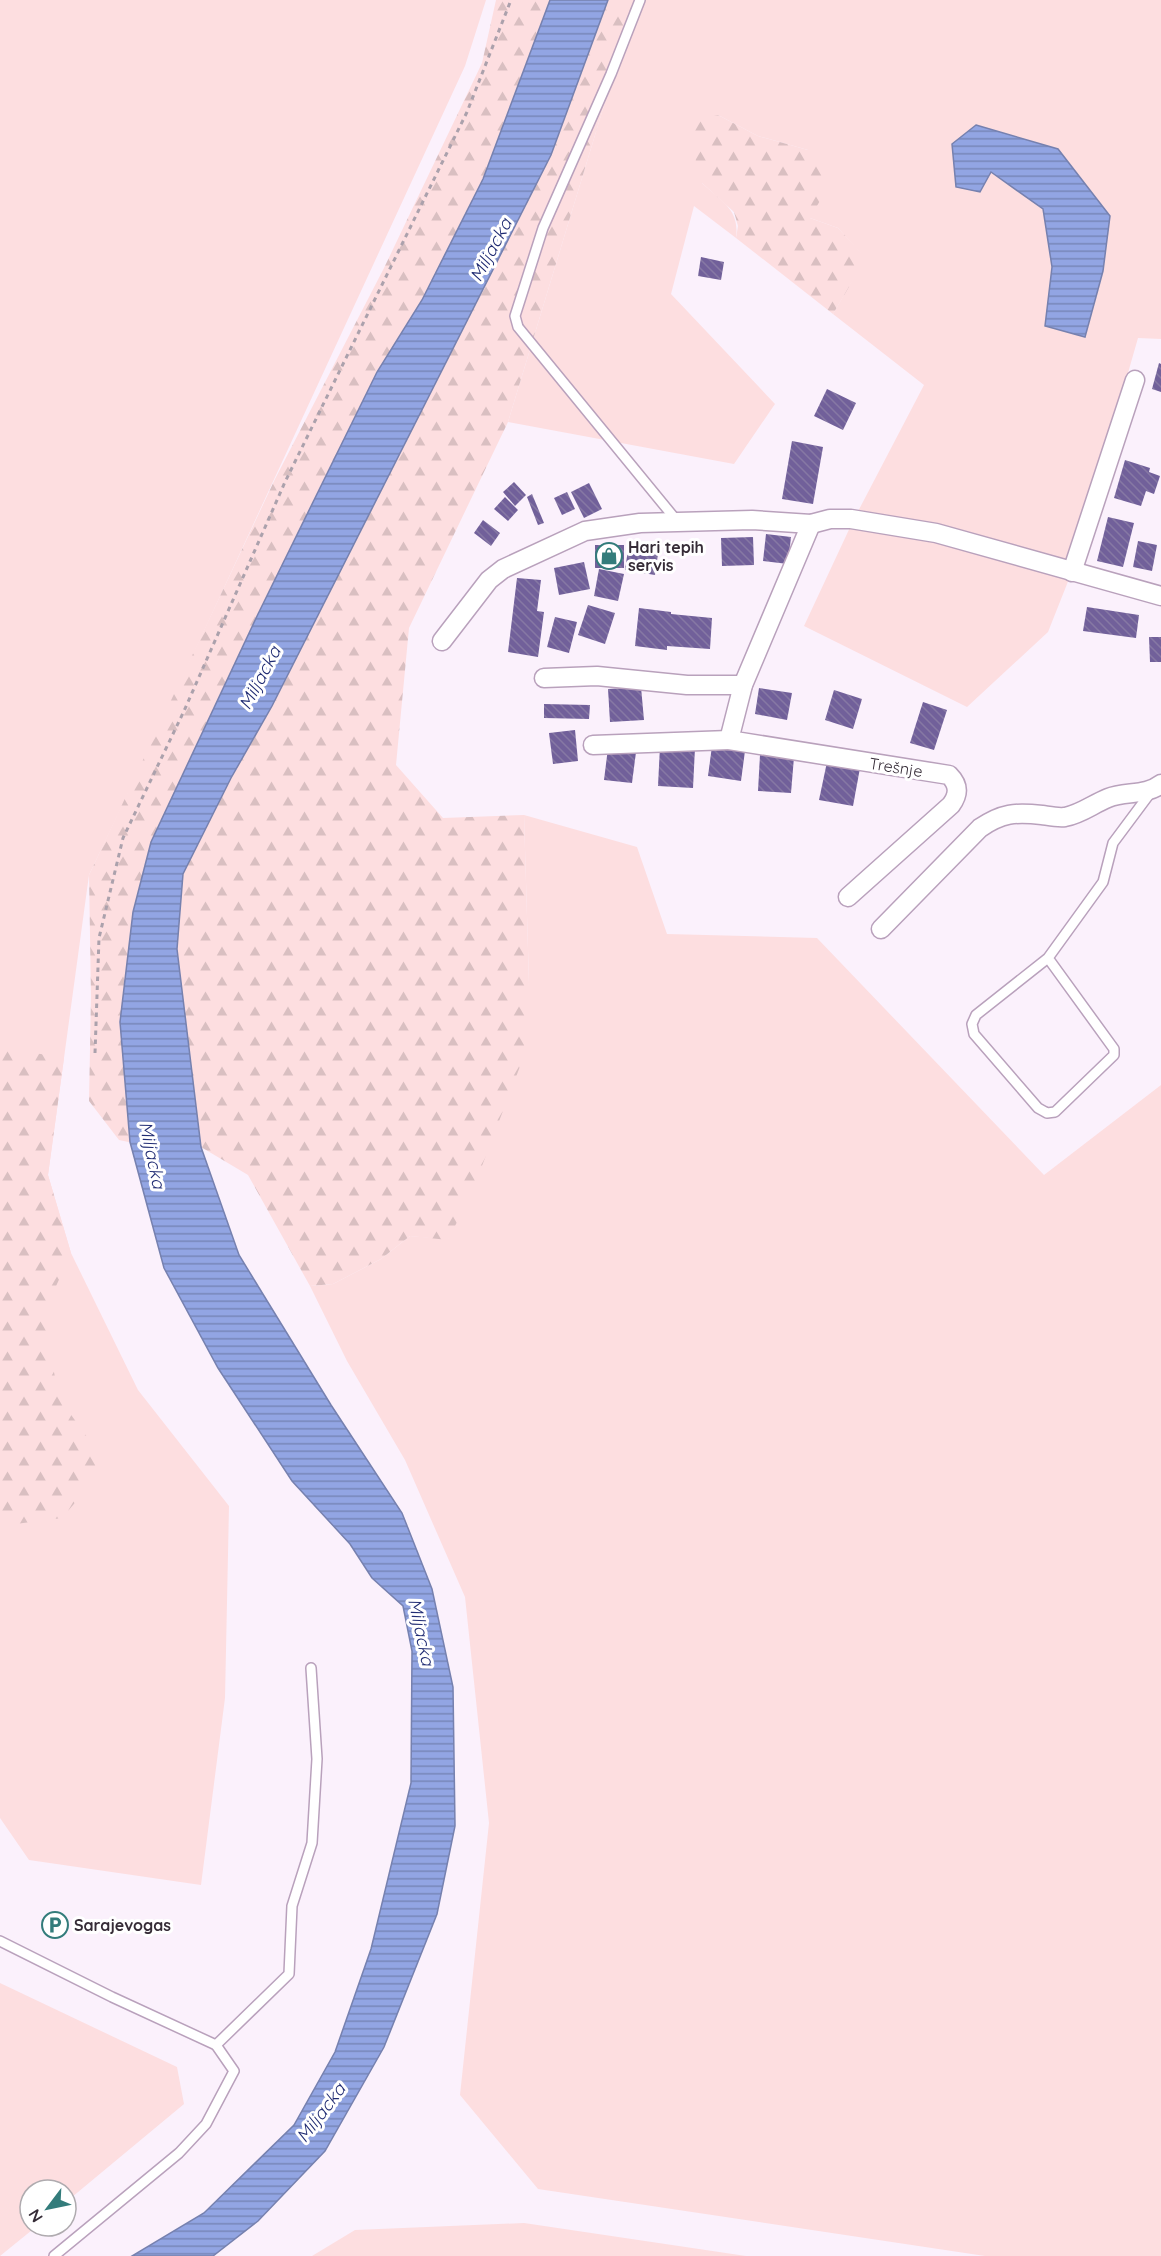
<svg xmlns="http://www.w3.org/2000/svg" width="1161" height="2256" font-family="Quicksand,sans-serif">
<defs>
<pattern id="forest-firs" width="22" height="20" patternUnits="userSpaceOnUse" patternTransform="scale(1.5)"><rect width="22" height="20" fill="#fddee0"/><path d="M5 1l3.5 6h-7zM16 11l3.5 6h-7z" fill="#d9bfc1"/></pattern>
<pattern id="water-rules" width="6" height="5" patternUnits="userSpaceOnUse" patternTransform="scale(1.5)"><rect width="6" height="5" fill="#92a5e3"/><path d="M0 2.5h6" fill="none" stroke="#7887b9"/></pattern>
<pattern id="building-back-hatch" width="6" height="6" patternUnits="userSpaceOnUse" patternTransform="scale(1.5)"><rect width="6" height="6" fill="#71609a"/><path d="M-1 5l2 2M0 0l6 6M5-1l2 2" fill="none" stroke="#8678a4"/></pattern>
</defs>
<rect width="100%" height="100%" fill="#fbf1fc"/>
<g fill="#fddee0">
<path d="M0,0H486L465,66L155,737L89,875L48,1175L71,1253L138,1390L229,1506L225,1698L201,1885L29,1860L0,1818Z"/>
<path d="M636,0H1161V339L1138,338L1069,579L1048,632L967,707L804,626L853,521L924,385L833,314L865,258L838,228L810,218L808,150L758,136L718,115L702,183C721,201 740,209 736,238L694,206L671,294L775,404L734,464L508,422Z"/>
<path d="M524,815L637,847L667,934L817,938L1044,1175L1161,1085V2256H985L538,2189L460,2095L489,1823L465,1597L405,1460L347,1361L310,1286L333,1284L381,1259L410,1236L448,1239L529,983Z"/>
<path d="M0,1983L177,2067L184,2104L66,2202V2190H30V2226H37L0,2256Z"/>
<path d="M524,2223L746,2256H312L355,2230Z"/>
</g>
<g fill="url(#forest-firs)">
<path d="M496,0H636L508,422L409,628L396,765L443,818L524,815L529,983L524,1056L472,1192L448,1240L410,1236L381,1259L333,1284L310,1286L248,1175L201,1147L167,1150L119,1140L89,1101L91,996L89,875L275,479L384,268L482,63Z"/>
<path d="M718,115L758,136L808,150L832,180L810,218L838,228L866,258L833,314L736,238L738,226L734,212L702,183L685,123Z"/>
<path d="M0,1047L64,1058L48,1175L71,1253L43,1315L59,1398L107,1465L62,1518L0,1526Z"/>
</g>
<g fill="url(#water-rules)" stroke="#7681af" stroke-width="1.5">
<path d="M550,0H608L551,155L272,706L231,778L183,874L177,949L201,1147L239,1255L331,1405L402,1513L432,1589L453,1687L455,1826L437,1914L384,2047L325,2151L258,2221L213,2256H132L204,2213L294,2125L335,2052L371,1949L411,1783L412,1651L403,1606L372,1578L350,1544L292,1481L218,1368L164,1268L130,1142L120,1022L133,912L151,842L258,614L377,372L422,300L483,179Z"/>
<path d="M976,125L1058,149L1110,216L1103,271L1085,337L1045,326L1052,267L1043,209L991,172L980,192L956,187L952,144Z"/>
</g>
<g fill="url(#building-back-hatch)">
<path d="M701,257L724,262L721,280L698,276Z"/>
<path d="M1159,363L1161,364V392L1152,389Z"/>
<path d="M827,389L856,403L843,430L814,416Z"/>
<path d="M792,441L823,447L813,504L782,499Z"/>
<path d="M1125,460L1150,468L1149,472L1160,476L1154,494L1146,491L1141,506L1114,498Z"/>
<path d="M514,482L526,495L515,506L503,492Z"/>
<path d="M589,483L602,509L584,518L571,492Z"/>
<path d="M567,492L575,509L562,515L554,498Z"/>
<path d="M532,494L544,523L538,525L527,497Z"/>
<path d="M505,497L518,510L508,521L494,509Z"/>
<path d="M1108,517L1134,523L1123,567L1097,561Z"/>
<path d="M483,520L500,533L491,546L474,533Z"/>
<path d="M766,534L791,537L788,564L763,561Z"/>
<path d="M753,537L754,565L722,566L721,538Z"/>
<path d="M1138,541L1157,545L1152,571L1133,567Z"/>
<path d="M629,543L659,547L655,575L625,570Z"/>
<rect x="595" y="545" width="29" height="23"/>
<path d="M584,562L590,589L559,595L554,568Z"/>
<path d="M599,569L624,574L618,601L594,596Z"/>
<path d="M517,578L541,580L537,611L544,612L538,657L508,652Z"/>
<path d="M588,605L615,613L605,644L578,635Z"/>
<path d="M1087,607L1139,615L1136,638L1083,631Z"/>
<path d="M639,608L671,612V614L712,618L710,649L667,646V650L635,646Z"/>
<path d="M555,617L577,622L569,653L547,647Z"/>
<path d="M1149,637H1161V662H1150Z"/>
<path d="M641,687L644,720L610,722L608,689Z"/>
<path d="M759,688L792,693L787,720L755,714Z"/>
<path d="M834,690L862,699L853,729L825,720Z"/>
<path d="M923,702L947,710L934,750L910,743Z"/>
<path d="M544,704L590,705L589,719L544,718Z"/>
<path d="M575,730L578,761L553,764L549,733Z"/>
<path d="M660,746L695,748L693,788L658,786Z"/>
<path d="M712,746L745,751L741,781L708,776Z"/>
<path d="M608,748L636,752L632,783L604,780Z"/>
<path d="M760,755L794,757L791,793L758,791Z"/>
<path d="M827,762L860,768L853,806L819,800Z"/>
</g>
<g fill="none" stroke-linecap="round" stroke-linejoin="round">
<defs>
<g id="lane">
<path d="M640,0L611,74L543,228L515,316L518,327L677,521"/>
<path d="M1048,958L1114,1049V1055L1055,1112L1047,1113L1038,1108L974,1034L972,1024L976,1015L1048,958L1103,882L1113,843L1151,792"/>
<path d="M0,1941L112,1997L216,2045L234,2071L206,2124L179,2153L54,2256"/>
<path d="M216,2045L289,1974L292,1906L312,1843L317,1759L311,1668"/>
</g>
<g id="street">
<path d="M811,524L743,685L729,740L949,775C959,785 959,794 951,805L848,897"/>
<path d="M1072,572L1135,380"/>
<path d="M442,641L489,580L503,569L585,531L640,523L752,520L811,524L830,519H851L936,533L1161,596"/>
<path d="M544,678L597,676L687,685H743"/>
<path d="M593,745L729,740"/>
<path d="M881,929L980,828C1002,813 1015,812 1042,815C1049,816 1058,818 1065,817C1081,814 1093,804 1108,798C1125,791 1146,796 1161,784"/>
</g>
</defs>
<use href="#lane" stroke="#b9a1bc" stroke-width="12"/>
<use href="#street" stroke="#b9a1bc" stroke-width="21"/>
<path stroke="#aba1ac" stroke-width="3" stroke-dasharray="4.5 4.5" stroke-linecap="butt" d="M95,1053L99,938L123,838L184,711L285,482L467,112L511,0"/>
<use href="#lane" stroke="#fff" stroke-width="9"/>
<use href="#street" stroke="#fff" stroke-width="18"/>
</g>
<defs>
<symbol id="shop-ring" viewBox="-11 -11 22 22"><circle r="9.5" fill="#fff" stroke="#337c7b" stroke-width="1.5"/><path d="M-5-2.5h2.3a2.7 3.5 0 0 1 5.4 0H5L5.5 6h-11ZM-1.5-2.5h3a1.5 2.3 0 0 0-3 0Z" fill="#337c7b"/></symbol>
<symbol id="parking-ring" viewBox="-11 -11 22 22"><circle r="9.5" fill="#fff" stroke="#337c7b" stroke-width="1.5"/><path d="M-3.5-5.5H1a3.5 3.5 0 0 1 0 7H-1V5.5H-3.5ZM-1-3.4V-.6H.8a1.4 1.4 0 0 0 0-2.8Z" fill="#337c7b"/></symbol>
</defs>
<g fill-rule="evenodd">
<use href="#shop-ring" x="594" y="541" width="30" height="30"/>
<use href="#parking-ring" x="40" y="1910" width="30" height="30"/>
</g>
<g text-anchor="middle" stroke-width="6" stroke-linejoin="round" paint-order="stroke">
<g font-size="16" font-weight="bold" fill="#362c37" stroke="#fff" text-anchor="start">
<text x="628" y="553">Hari tepih<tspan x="628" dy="18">servis</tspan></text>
<text x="74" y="1931">Sarajevogas</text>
</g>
<g font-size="16" fill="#362c37" stroke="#fff">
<text transform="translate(896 767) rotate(9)" y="6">Trešnje</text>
</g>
<g font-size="18" font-style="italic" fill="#202c73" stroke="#fff">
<text transform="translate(491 250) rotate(-62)" y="6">Miljacka</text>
<text transform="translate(260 678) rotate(-62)" y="6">Miljacka</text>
<text transform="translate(152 1155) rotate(78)" y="6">Miljacka</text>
<text transform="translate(421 1632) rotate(78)" y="6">Miljacka</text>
<text transform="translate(321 2113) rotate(-53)" y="6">Miljacka</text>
</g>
</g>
<g transform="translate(48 2208) rotate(238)"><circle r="28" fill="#ffffff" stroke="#afabaf" stroke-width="1.5"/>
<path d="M0-4.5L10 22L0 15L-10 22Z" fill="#337c7b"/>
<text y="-9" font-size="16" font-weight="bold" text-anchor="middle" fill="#362c37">N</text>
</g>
</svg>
